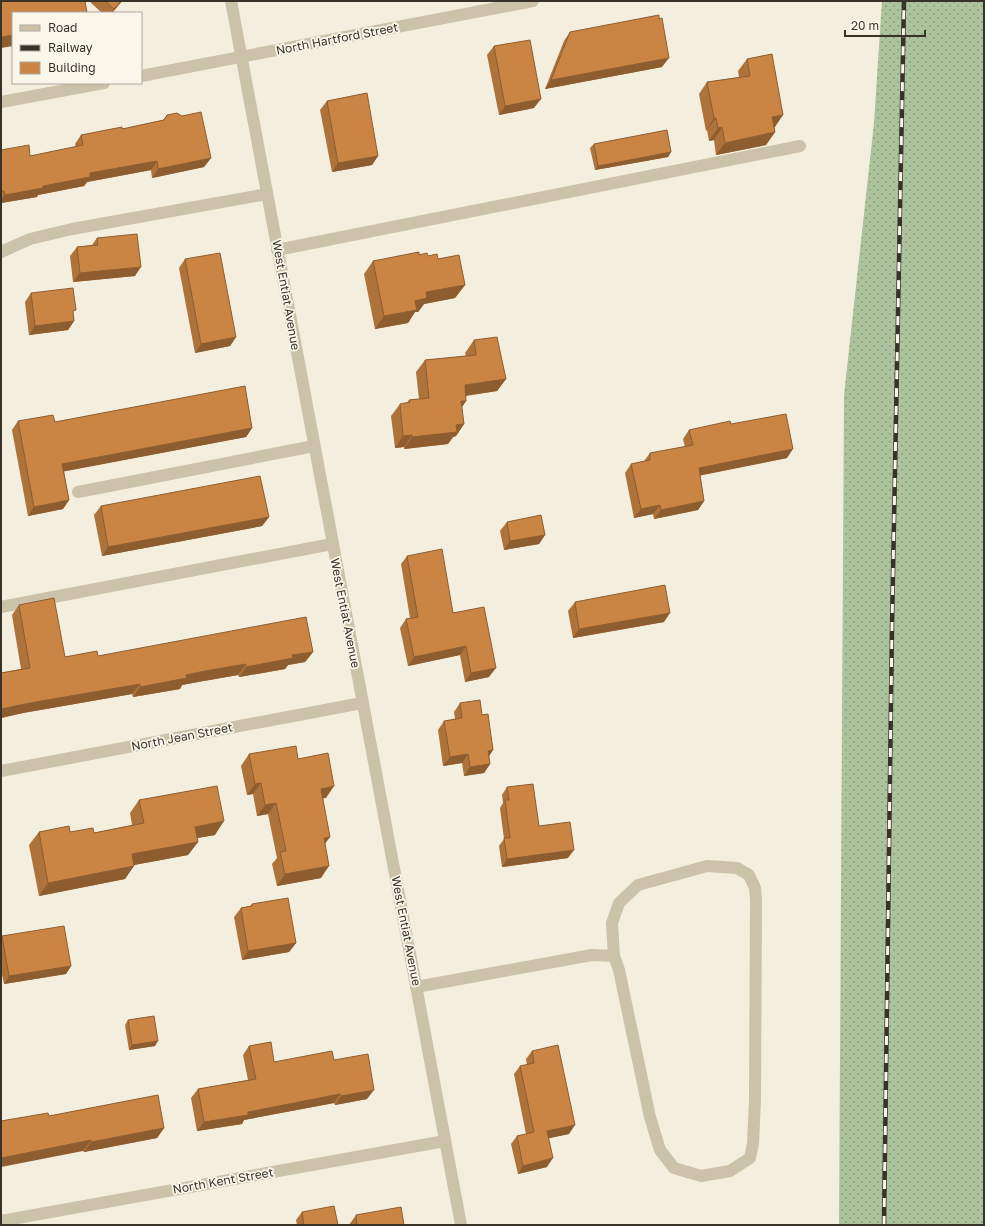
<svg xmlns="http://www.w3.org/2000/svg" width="985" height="1226" font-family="'Golos Text',sans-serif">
<defs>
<pattern id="grass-dots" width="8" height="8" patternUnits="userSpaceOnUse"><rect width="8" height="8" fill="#adc39d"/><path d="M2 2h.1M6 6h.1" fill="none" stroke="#8e9f80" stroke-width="1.8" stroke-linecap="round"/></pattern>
</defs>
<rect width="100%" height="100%" fill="#f3eedd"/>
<path fill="url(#grass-dots)" d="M882,1H984V1225H839L844,395L874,123Z"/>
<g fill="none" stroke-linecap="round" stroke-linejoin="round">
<g stroke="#ccc1a9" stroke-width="12">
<path d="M231,1L461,1225"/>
<path d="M141,76L533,1"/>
<path d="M1,102L104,83"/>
<path d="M277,250L800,146"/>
<path d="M1,252L30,239L72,229L267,194"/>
<path d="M78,492L314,446"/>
<path d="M1,607L332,544"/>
<path d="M1,771L362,703"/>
<path d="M416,987L592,955L614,956L619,970L650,1117L660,1150L674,1168L701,1176L730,1171L750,1158L753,1144L755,1100L756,900L755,888L749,875L737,868L707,866L638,885L619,903L612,923L614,956"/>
<path d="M1,1221L445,1141"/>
</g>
<defs>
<path id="rail" d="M884,1225L892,626L904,1"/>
</defs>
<use href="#rail" stroke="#393229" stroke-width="4.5"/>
<use href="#rail" stroke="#faf7ea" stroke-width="3" stroke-dasharray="9" stroke-linecap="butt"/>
</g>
<g fill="#ae723b">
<path d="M89,1H122L112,13H102Z"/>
<path d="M570,32L662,67L545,89L564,41Z"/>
<path d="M494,46L534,108L499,115L487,55Z"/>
<path d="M747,59L775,127H774L775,132L766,145L716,155L714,140L709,141L707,130L706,131L699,94L707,82L739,77L738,71Z"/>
<path d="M327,101L378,156L372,165L332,172L320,110Z"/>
<path d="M167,115L211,158L204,167L152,178L151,170L87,182L84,186L38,195L37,197L1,203V150L30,156L76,147L75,144L81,135L122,129L163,120Z"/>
<path d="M594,144L671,152L668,157L595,170L590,148Z"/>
<path d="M97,238L135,276L73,282L70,256L77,247L92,245Z"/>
<path d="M419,255L428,256L438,259L465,285L455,298L424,304L418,312H415L408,323L375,329L364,274L373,261Z"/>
<path d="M185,259L236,337L230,346L195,353L179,268Z"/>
<path d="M31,293L73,314L74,321L68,330L29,335L25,302Z"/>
<path d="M474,340L506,379L497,391L466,396V401L462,407L464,424L456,436L453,437L448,444L404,449V447L395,448L391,416L400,404L407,403L409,400L419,399L416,372L425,360L466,356L465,353Z"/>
<path d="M18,421L55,422L252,428L246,437L64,471L69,500L63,509L28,516L12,430Z"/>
<path d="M731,424L787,458L700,475L704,501L698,510L654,519L653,514L634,518L625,473L631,464L644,461L650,453L685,447L683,439L689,430Z"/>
<path d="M101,506L269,517L262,526L102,556L94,515Z"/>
<path d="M507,522L545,535L539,544L504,550L500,531Z"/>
<path d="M407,556L453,613L489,677L465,682L460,655L408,666L400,628L406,619L410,618L401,564Z"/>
<path d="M575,602L664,622L573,638L568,611Z"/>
<path d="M19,605L65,657L313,652L305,662L288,665L285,669L239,677L238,675L198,682L182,685L180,689L133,697L132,694L23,713L1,718V673L21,669L12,615Z"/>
<path d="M460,703L482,715L493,750L489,756L490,764L484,773L464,776L462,763L443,766L438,730L444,721L455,719L454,712Z"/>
<path d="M249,754L298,759L326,798H323L325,844L321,878L277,886L272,864L277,858L268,814L257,816L253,794L247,795L241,766Z"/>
<path d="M507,787L539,826L568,858L502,867L499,846L504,839L500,808L503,803L502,795Z"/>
<path d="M139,800L215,835L197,838L198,842L188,855L134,865L125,879L39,896L29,845L39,832L94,833L132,825L130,813Z"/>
<path d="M252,904L296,943L289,952L242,960L234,917L241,908L250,906Z"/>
<path d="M2,936L71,966L66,974L4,984L1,970V937Z"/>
<path d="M128,1020L155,1046L129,1050L125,1025Z"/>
<path d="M249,1046L274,1062L334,1060L367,1099L335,1105L334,1103L244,1120L242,1124L197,1131L191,1098L198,1089L248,1080L243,1055Z"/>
<path d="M532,1051L569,1134L548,1138L547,1167L518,1174L511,1144L517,1136L526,1134L514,1074L520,1066L527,1065L526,1059Z"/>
<path d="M49,1116L164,1128L157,1138L84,1152L83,1151Z"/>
<path d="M302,1212L338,1225H297L296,1220Z"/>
<path d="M356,1215L404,1225H349Z"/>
</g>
<g fill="#8d5d30">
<path d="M121,1H122L112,13H111Z"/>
<path d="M13,35V46L1,48V37Z"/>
<path d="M669,58L662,67L545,89L551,80Z"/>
<path d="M541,99L534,108L499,115L505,106Z"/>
<path d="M783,115L775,127L763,129L772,117Z"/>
<path d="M714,118H716L707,130L706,131Z"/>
<path d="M722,127L714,140L709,141L718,128Z"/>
<path d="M775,132L766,145L716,155L725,143Z"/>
<path d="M671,152L668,157L595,170L598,166Z"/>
<path d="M378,156L372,165L332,172L338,163Z"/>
<path d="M211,158L204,167L152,178L158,169Z"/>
<path d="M157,161L151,170L87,182L84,186L38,195L37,197L1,203V200L5,195L43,186L90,173Z"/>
<path d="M141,267L135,276L73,282L80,273Z"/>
<path d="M465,285L455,298L424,304L418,312H415L408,323L375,329L384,316L415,301L426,292Z"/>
<path d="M74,321L68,330L29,335L35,326Z"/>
<path d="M236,337L230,346L195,353L201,344Z"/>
<path d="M506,379L497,391L456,397L465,385Z"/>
<path d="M461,401H466L458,413Z"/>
<path d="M464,424L456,436L453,437L448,444L404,449L412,437L456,425Z"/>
<path d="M252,428L246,437L56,473L62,464Z"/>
<path d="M412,435L404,447L395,448L403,436Z"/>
<path d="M793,449L787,458L693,477L699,468Z"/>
<path d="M69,500L63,509L28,516L34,507Z"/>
<path d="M704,501L698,510L654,519L661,510Z"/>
<path d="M660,505L653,514L634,518L641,509Z"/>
<path d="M269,517L262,526L102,556L108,547Z"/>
<path d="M545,535L539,544L504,550L510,541Z"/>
<path d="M670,613L664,622L573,638L579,629Z"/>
<path d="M466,646L460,655L408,666L414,657Z"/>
<path d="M313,652L305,662L288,665L285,669L239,677L246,667L292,655Z"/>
<path d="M246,664L238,675L198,682L182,685L180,689L133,697L140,687L205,671Z"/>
<path d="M496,668L489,677L465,682L471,673Z"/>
<path d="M140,684L132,694L23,713L1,718V709L30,703Z"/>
<path d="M493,750L487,759L488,751Z"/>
<path d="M468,754L462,763L443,766L450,757Z"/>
<path d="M490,764L484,773L464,776L470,767Z"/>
<path d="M261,783L253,794L247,795L255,784Z"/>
<path d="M334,786L326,798L313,800L321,789Z"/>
<path d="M276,803L268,814L257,816L265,805Z"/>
<path d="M224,821L215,835L186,840L195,827Z"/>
<path d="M330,837L322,848L324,838Z"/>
<path d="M198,842L188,855L123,867L132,854Z"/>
<path d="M574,850L568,858L502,867L507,859Z"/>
<path d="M134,866L125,879L39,896L48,883Z"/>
<path d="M329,866L321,878L277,886L285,874Z"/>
<path d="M296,943L289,952L242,960L248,951Z"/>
<path d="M71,966L66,974L4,984L9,976Z"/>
<path d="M158,1041L155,1046L129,1050L132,1045Z"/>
<path d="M374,1090L367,1099L335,1105L341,1096Z"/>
<path d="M340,1094L334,1103L244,1120L242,1124L197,1131L204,1122L248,1112Z"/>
<path d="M575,1125L569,1134L541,1140L547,1131Z"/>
<path d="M164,1128L157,1138L84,1152L91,1142Z"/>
<path d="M91,1140L83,1151L1,1167V1158Z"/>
<path d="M553,1158L547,1167L518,1174L523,1166Z"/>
</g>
<g fill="#ca8545" stroke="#8d5d30">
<path d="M1,1H85L87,13H13V35L1,37Z"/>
<path d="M105,1H121L114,9Z"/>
<path d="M659,15V19L662,18L669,58L551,80L570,32Z"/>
<path d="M530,40L541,99L505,106L494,46Z"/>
<path d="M772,54L783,115L772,117L775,132L725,143L722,127L718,128L716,118H714L707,82L750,76L747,59Z"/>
<path d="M367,93L378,156L338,163L327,101Z"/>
<path d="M201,112L211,158L158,169L157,161L90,173V177L43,186V188L5,195L4,191H1V150L29,145L30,156L83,145L81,135L122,127V129L164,120L167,115L177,113L182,116Z"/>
<path d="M667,130L671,152L598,166L594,144Z"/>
<path d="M137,234L141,267L80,273L77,247L98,245L97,238Z"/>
<path d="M419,252V255L427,253L428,256L437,254L438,259L459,255L465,285L426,292L427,298L415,301L417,310L384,316L373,261Z"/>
<path d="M220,253L236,337L201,344L185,259Z"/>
<path d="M73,288L76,310L73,311L74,321L35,326L31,293Z"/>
<path d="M497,337L506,379L465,385L466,401H461L464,424L456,425L457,432L412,437V435L403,436L400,404L410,402L409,400L429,398L425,360L476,355L474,340Z"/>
<path d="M245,386L252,428L62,464L69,500L34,507L18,421L53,415L55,422Z"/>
<path d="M786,414L793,449L699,468L704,501L661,510L660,505L641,509L631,464L650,460V453L693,445L689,430L730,421L731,424Z"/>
<path d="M260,476L269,517L108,547L101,506Z"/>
<path d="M541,515L545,535L510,541L507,522Z"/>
<path d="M442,549L453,613L484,607L496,668L471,673L466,646L414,657L406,619L418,617L407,556Z"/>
<path d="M665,585L670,613L579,629L575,602Z"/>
<path d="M54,598L65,657L97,651L98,656L306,617L313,652L292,655L293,658L246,667V664L205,671L186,675L187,678L140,687V684L30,703L1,709V673L30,668L19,605Z"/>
<path d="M480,700L482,715L488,714L493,750L488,751L490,764L470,767L468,754L450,757L444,721L462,718L460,703Z"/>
<path d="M296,746L298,759L328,753L334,786L321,789L330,837L324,838L329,866L285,874L280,852L286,851L276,803L265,805L261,783L255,784L249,754Z"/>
<path d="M533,784L539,826L570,822L574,850L507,859L504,838H510L505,800H509L507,787Z"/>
<path d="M217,786L224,821L195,827L198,842L132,854L134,866L48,883L39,832L69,826L70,832L93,828L94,833L144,823L139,800Z"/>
<path d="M288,898L296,943L248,951L241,908L252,906V904Z"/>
<path d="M64,926L71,966L9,976L2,936Z"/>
<path d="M154,1016L158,1041L132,1045L128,1020Z"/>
<path d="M271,1042L274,1062L332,1051L334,1060L368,1054L374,1090L341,1096L340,1094L248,1112V1115L204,1122L198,1089L256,1079L249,1046Z"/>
<path d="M558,1045L575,1125L547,1131L553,1158L523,1166L517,1136L534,1132L520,1066L534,1063L532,1051Z"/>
<path d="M158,1095L164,1128L91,1142V1140L1,1158V1121L48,1113L49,1116Z"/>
<path d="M334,1206L338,1225H304L302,1212Z"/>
<path d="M401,1207L404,1225H357L356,1215Z"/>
</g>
<g text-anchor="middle" stroke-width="3.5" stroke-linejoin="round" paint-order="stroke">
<g font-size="12" fill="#393229" stroke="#faf7ea">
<text transform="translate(337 39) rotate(-11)" y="4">North Hartford Street</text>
<text transform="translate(286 295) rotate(80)" y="4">West Entiat Avenue</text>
<text transform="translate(345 613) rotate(79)" y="4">West Entiat Avenue</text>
<text transform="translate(182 737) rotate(-11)" y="4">North Jean Street</text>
<text transform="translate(406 931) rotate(79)" y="4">West Entiat Avenue</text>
<text transform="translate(223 1181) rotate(-10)" y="4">North Kent Street</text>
</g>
</g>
<rect width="985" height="1226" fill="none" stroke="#393229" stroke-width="4"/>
<rect x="12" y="12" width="130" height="72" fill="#faf7ea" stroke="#ada89d"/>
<rect x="20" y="25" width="20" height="6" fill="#ccc1a9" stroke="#ada89d"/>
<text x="48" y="32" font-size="12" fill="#393229">Road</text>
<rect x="20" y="45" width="20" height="6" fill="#393229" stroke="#ada89d"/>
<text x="48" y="52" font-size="12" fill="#393229">Railway</text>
<rect x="20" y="62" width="20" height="12" fill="#ca8545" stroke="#ada89d"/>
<text x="48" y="72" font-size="12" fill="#393229">Building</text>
<path d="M845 30v6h80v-6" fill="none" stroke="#393229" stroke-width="2"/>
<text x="851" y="30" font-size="12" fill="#393229" stroke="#faf7ea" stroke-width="3" paint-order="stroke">20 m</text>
</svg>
